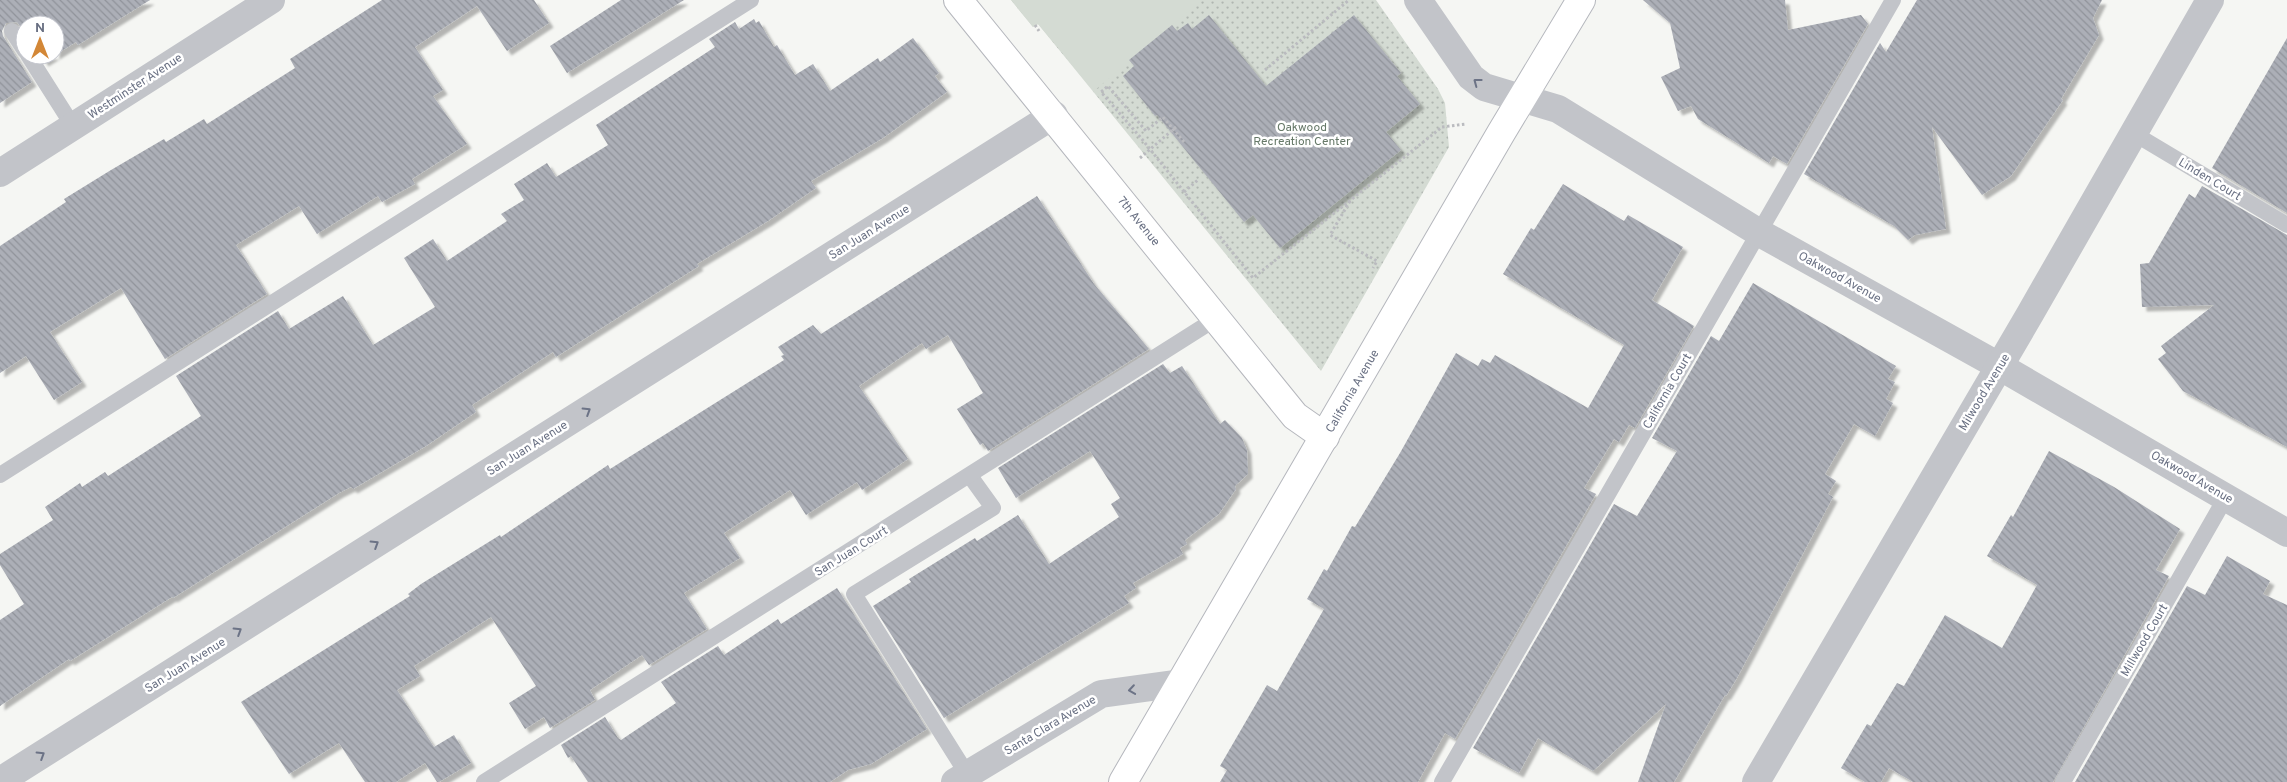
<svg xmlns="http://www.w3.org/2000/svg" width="2287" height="782" font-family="Overpass,sans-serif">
<defs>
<pattern id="park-dots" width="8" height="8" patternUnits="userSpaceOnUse" patternTransform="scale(1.25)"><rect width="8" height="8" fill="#d4dbd3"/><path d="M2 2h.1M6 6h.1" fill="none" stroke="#b0b6b1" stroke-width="1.8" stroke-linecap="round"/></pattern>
<pattern id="building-back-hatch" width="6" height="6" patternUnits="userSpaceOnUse" patternTransform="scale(1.25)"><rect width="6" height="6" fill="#acafb7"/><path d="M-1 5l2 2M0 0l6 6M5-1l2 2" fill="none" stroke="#90939a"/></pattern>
<filter id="shadow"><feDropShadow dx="4.5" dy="4.5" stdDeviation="1" flood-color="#0004"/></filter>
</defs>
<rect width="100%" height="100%" fill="#f5f6f3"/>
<path fill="url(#park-dots)" d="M1011,0H1376L1438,89L1445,103L1449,147L1321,371L1038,24L1033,27Z"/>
<path fill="#d4dbd3" d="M1011,0H1202L1094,91L1038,24L1033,27Z"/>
<g fill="url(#building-back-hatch)" filter="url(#shadow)">
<path d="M0,0H150L78,45L76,42L44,62L40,55H55V25H25V33L17,22L6,23L2,31L3,36L32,82L0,103Z"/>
<path d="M382,0H534L549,23L507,51L477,6L415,47L443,90L433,96L467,144L412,179L415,184L382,202L378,196L317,234L299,206L236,245L267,294L165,359L121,288L50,332L82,382L54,400L26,356L0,373V246L66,202L64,199L111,170L164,139L166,142L204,119L207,124L295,68L290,59Z"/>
<path d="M621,0H684L567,73L550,46Z"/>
<path d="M1643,0H1785L1788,30L1861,15L1868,24L1787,164L1773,156L1769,163L1698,119L1691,106L1678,111L1661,77L1680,68L1670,23Z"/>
<path d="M1917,0H2102L2093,18L2099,35L2061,99L2063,100L2011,176L1982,195L1932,127L1946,229L1915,235L1908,240L1894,226L1804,174L1880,43L1886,52Z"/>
<path d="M1209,15L1266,86L1354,15L1401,73L1397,76L1420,104L1386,132L1401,150L1280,248L1253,215L1244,222L1157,115L1155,116L1123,76L1134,66L1129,60L1172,25L1177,31L1188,23L1192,29Z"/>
<path d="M754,19L756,23L759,21L774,47L777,45L795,75L813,64L830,91L878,58L880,62L913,38L939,73L935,76L947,92L883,138L811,181L816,188L768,221L697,264L699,266L556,357L553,352L472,405L476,412L426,446L353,489L351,487L339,493L173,598L172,597L70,661L69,659L0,706V620L24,604L0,565V554L53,520L45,507L80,483L82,487L105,472L108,476L201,416L176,376L278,311L289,329L343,296L373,345L435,307L404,258L433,239L447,261L507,221L501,214L524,200L514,184L547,163L556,177L608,145L596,125L715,47L709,39L735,22L739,29Z"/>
<path d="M2287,38V213L2212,168Z"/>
<path d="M1563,184L1624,221L1628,215L1683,247L1652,300L1694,326L1635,428L1629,425L1619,442L1614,439L1584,488L1596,494L1455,739L1445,733L1418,782H1220L1227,770L1220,766L1267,685L1277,691L1324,609L1307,599L1324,569L1327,571L1352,526L1355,527L1400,453L1456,353L1478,366L1482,359L1490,363L1495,355L1588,408L1624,345L1503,274L1531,228L1534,230Z"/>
<path d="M2202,186L2287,235V447L2183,391L2158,359L2166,353L2161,346L2214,305L2142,307L2140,264L2149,263L2189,194L2195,198Z"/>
<path d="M1037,196L1094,284L1149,349L988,451L983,443L980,445L957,409L983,393L948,335L926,349L922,343L859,386L908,459L862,490L857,482L806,515L790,490L724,533L740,558L684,593L707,629L649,665L642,655L590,690L595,700L550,728L544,717L525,729L509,703L536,686L491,617L414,666L420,676L397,690L434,747L454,735L471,763L439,782H437L425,763L396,782H365L339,743L289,774L241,702L410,596L408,594L421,584L500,535L501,537L608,465L610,469L784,360L781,356L784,355L778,347L813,325L821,334Z"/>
<path d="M1753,283L1896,366L1888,379L1895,382L1886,399L1893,403L1875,436L1854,424L1825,474L1836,481L1828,494L1833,497L1737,678L1726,696L1725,695L1674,782H1638L1666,704L1593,771L1538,738L1519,773L1473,748L1614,504L1637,516L1677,451L1652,438L1711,336L1719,341Z"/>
<path d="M1163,364L1170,373L1182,366L1220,424L1225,420L1242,438L1247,450L1248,474L1235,486L1236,489L1219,514L1185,540L1187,544L1180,548L1183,554L1133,583L1136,588L1124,596L1129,603L944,718L873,606L911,582L909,579L975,538L977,541L1018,515L1049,564L1119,517L1111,504L1120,498L1090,451L1016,498L998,468Z"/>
<path d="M2049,451L2114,487L2180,529L2156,570L2169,576L2053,782H1913L1889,768L1881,782H1865L1841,768L1867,724L1871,726L1897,683L1904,686L1945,615L2002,648L2037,585L1987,556L2011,515L2013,517Z"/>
<path d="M2227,556L2270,581L2263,594L2287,605V782H2075L2187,586L2205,595Z"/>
<path d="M837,588L927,729L871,764L848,770L830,782H588L571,756L568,758L561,745L605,717L618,738L621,740L676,703L661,682L718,646L724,655L778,619L781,624Z"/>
</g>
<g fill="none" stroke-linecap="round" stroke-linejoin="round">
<defs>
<g id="secondary">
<path d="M958,0L1295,416L1325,437"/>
<path d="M1123,782L1501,133L1581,0"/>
</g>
</defs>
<use href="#secondary" stroke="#b5b7bd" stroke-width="30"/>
<g stroke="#babbbf" stroke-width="3" stroke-dasharray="2.5 2.5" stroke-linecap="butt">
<path d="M1035,25L1039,31"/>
<path d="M1265,70L1349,0"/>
<path d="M1184,142L1163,117L1146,131L1108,86L1101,92L1141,138L1253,278L1442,127L1466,124"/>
<path d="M1140,158L1176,127"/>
<path d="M1184,192L1199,179"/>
<path d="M1350,201L1330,235L1377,261L1373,268"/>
</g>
<g stroke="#c2c4c9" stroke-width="16">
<path d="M12,31L25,51"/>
<path d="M28,55L73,126"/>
<path d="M2133,133L2287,225"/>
<path d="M0,475L751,0"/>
<path d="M967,774L854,594L993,508L970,476"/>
<path d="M484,782L1217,318"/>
<path d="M1442,782L1893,0"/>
<path d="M2063,782L2226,497"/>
</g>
<g stroke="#c2c4c9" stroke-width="28">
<path d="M1418,0L1471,77L1484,87L1558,109L1758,232L1999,366L2287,533"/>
<path d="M0,173L271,0"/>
<path d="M0,781L1054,115"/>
<path d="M955,782L1101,694L1181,683"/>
<path d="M1756,782L2030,314L2210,0"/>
</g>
<use href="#secondary" stroke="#fff" stroke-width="28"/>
</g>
<defs><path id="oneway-chevron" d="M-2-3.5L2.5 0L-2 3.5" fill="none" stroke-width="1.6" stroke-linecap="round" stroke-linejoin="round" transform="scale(1.25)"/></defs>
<g stroke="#6c7386">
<use href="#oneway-chevron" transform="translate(1477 82) rotate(-143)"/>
<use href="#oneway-chevron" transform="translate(587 411) rotate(-32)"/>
<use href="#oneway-chevron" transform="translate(375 544) rotate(-32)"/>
<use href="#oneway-chevron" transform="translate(238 631) rotate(-32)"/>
<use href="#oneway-chevron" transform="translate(1132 690) rotate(172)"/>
<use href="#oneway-chevron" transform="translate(41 755) rotate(-32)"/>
</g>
<g text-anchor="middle" stroke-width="5" stroke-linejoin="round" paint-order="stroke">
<g font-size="12" fill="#686f82" stroke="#fff">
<text transform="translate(135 86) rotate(-33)" y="4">Westminster Avenue</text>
<text transform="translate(2210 179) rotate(31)" y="4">Linden Court</text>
<text transform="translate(1139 221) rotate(51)" y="4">7th Avenue</text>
<text transform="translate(869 232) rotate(-32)" y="4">San Juan Avenue</text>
<text transform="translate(1840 277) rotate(29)" y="4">Oakwood Avenue</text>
<text transform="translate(1352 391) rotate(-60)" y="4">California Avenue</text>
<text transform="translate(1667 391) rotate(-60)" y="4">California Court</text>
<text transform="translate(1984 392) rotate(-59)" y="4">Milwood Avenue</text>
<text transform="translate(527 448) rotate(-32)" y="4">San Juan Avenue</text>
<text transform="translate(2192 477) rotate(30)" y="4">Oakwood Avenue</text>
<text transform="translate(851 551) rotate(-32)" y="4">San Juan Court</text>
<text transform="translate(2144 640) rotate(-60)" y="4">Millwood Court</text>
<text transform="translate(185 665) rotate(-32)" y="4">San Juan Avenue</text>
<text transform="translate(1050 725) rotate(-31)" y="4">Santa Clara Avenue</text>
</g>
<g font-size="12" fill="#667968" stroke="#fff">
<text x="1302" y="131">Oakwood<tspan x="1302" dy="14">Recreation Center</tspan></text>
</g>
</g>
<g transform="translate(40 40)"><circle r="24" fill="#ffffff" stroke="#c3c5cd"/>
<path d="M0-4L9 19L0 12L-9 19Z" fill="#d38737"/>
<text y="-8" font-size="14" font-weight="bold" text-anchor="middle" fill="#686f82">N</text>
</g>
</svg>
